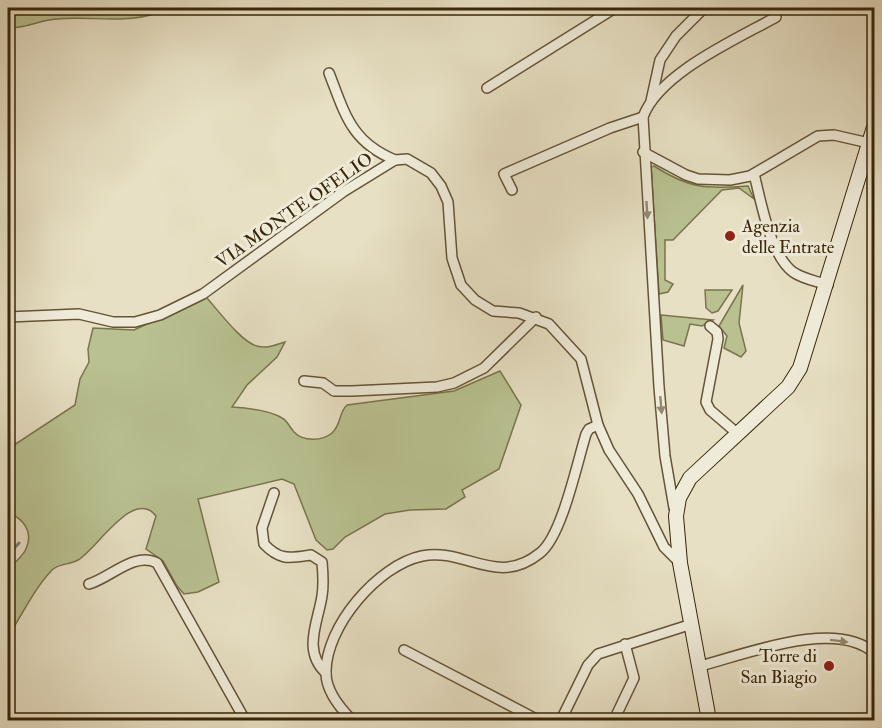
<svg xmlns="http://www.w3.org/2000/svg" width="882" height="728" font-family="'IM FELL Double Pica',serif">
<rect width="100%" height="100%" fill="#e7e0c4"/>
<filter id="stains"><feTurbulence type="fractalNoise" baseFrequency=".00333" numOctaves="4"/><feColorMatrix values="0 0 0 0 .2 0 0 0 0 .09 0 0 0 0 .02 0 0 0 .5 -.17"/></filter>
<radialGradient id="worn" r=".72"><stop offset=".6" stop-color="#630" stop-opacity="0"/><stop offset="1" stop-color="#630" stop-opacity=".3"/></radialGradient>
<g fill="#b9c191" stroke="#7a744c" stroke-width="1.5">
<path d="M8,8H167C133,27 94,15 57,19C39,20 29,28 8,28Z"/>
<path d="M654,166C690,189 706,189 748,186L754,199L739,188L722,190L673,240H665V280L673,284L668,292L659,294L651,167Z"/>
<path d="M743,285L739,323L746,351L741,357L724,348L727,336L719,326Z"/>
<path d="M705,290H732L718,311L712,313L706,308Z"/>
<path d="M206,297C218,310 241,342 257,346C266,349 276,345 285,342L277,357L247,385L232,407C248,408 268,410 282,418C287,420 290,428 294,432C303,442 323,441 332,433C341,425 339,412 347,405L454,391L500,371L521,405L499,469L462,490L465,497L446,509L410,510L385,514L345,537L333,549L327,550L316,540L294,484L282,479L198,499L219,582L198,592L184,594L177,586L163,561L146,549L156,516C134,487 97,549 78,560C70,565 59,563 52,570C35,588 24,611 11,632L8,634C8,620 3,584 8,572C12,563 22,558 26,549C34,531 23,519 8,512V449L75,405L80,379L89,362L88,349L93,328L134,330Z"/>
<path d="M661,315L713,320L702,326L690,324L684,346L663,340Z"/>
</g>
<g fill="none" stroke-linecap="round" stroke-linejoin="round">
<path stroke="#757f76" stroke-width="3" d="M8,555L19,543"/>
<defs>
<g id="street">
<path d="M329,73C345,114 351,142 395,160"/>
<path d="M487,88L615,8"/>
<path d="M651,101L660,60L676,36L704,8"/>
<path d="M643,152L686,175L698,179L730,180L750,176L818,136L834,135L869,143"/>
<path d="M754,174C761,201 770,255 793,272C803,279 816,281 828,285"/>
<path d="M512,190L504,174L610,128L643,117"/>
<path d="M8,317L79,314L113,322H135L160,315L203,294L343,192L395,160L407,159L431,173L441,186L448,202L452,258L461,285L475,300L493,311L519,313L549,324L581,359L598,425L609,450L638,494L664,547L680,563"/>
<path d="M710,326L717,332L718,339L706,402L710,410L738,434"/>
<path d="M304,381L323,383L334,391H352L437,387L454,383L484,368L536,317"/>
<path d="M274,493L262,528L264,544C280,561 290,558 311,555L322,562C323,573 324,584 322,596C318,622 302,651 326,673"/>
<path d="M674,508L665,456L659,387L643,117C659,73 737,39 776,17"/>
<path d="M89,584C110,578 135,551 157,563L245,720"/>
<path d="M404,650L538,720"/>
<path d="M700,666C744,655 835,618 874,653"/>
<path d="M352,720C340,708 326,691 326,673C325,627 378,565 422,556C465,547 497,588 540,553C562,536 577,463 586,434L589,429L598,425"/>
<path d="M561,720L588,665L598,654L692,624"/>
<path d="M614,720L634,678L625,644"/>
</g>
<path id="secondary" d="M709,720L680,563L676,516L679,498L690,478L788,387L800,368L874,127"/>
</defs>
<use href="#street" stroke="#655437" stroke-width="12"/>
<use href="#secondary" stroke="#3a2608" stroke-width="16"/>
<use href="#street" stroke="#efebd9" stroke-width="9"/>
<use href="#secondary" stroke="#efebd9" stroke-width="14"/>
</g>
<defs><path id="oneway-solid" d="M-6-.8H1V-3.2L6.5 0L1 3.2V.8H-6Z" transform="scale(1.5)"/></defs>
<g fill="#948870">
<use href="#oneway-solid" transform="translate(647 210) rotate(86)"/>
<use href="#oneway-solid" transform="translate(661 405) rotate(85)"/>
<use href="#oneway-solid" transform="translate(839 641) rotate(7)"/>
</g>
<g fill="#8f2418" stroke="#efebd9" stroke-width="2">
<circle cx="730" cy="236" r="6"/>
<circle cx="829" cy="666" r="6"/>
</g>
<g text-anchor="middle" stroke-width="6" stroke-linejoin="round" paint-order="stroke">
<g font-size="18" fill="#3a2608" stroke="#efebd9">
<text transform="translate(294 210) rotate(-35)" y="6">VIA MONTE OFELIO</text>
</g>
<g font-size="18" fill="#3a2608" stroke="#efebd9" text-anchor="start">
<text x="742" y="232">Agenzia<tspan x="742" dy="21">delle Entrate</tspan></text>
<text x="817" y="662" text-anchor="end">Torre di<tspan x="817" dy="21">San Biagio</tspan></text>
</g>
</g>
<rect width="882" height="728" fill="none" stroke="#e7e0c4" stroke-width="30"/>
<rect x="9" y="9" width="864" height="710" fill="none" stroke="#3a2608" stroke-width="3"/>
<rect x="15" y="15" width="852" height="698" fill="none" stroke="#3a2608" stroke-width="1.5"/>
<rect width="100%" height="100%" filter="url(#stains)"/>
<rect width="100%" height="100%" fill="url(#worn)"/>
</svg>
